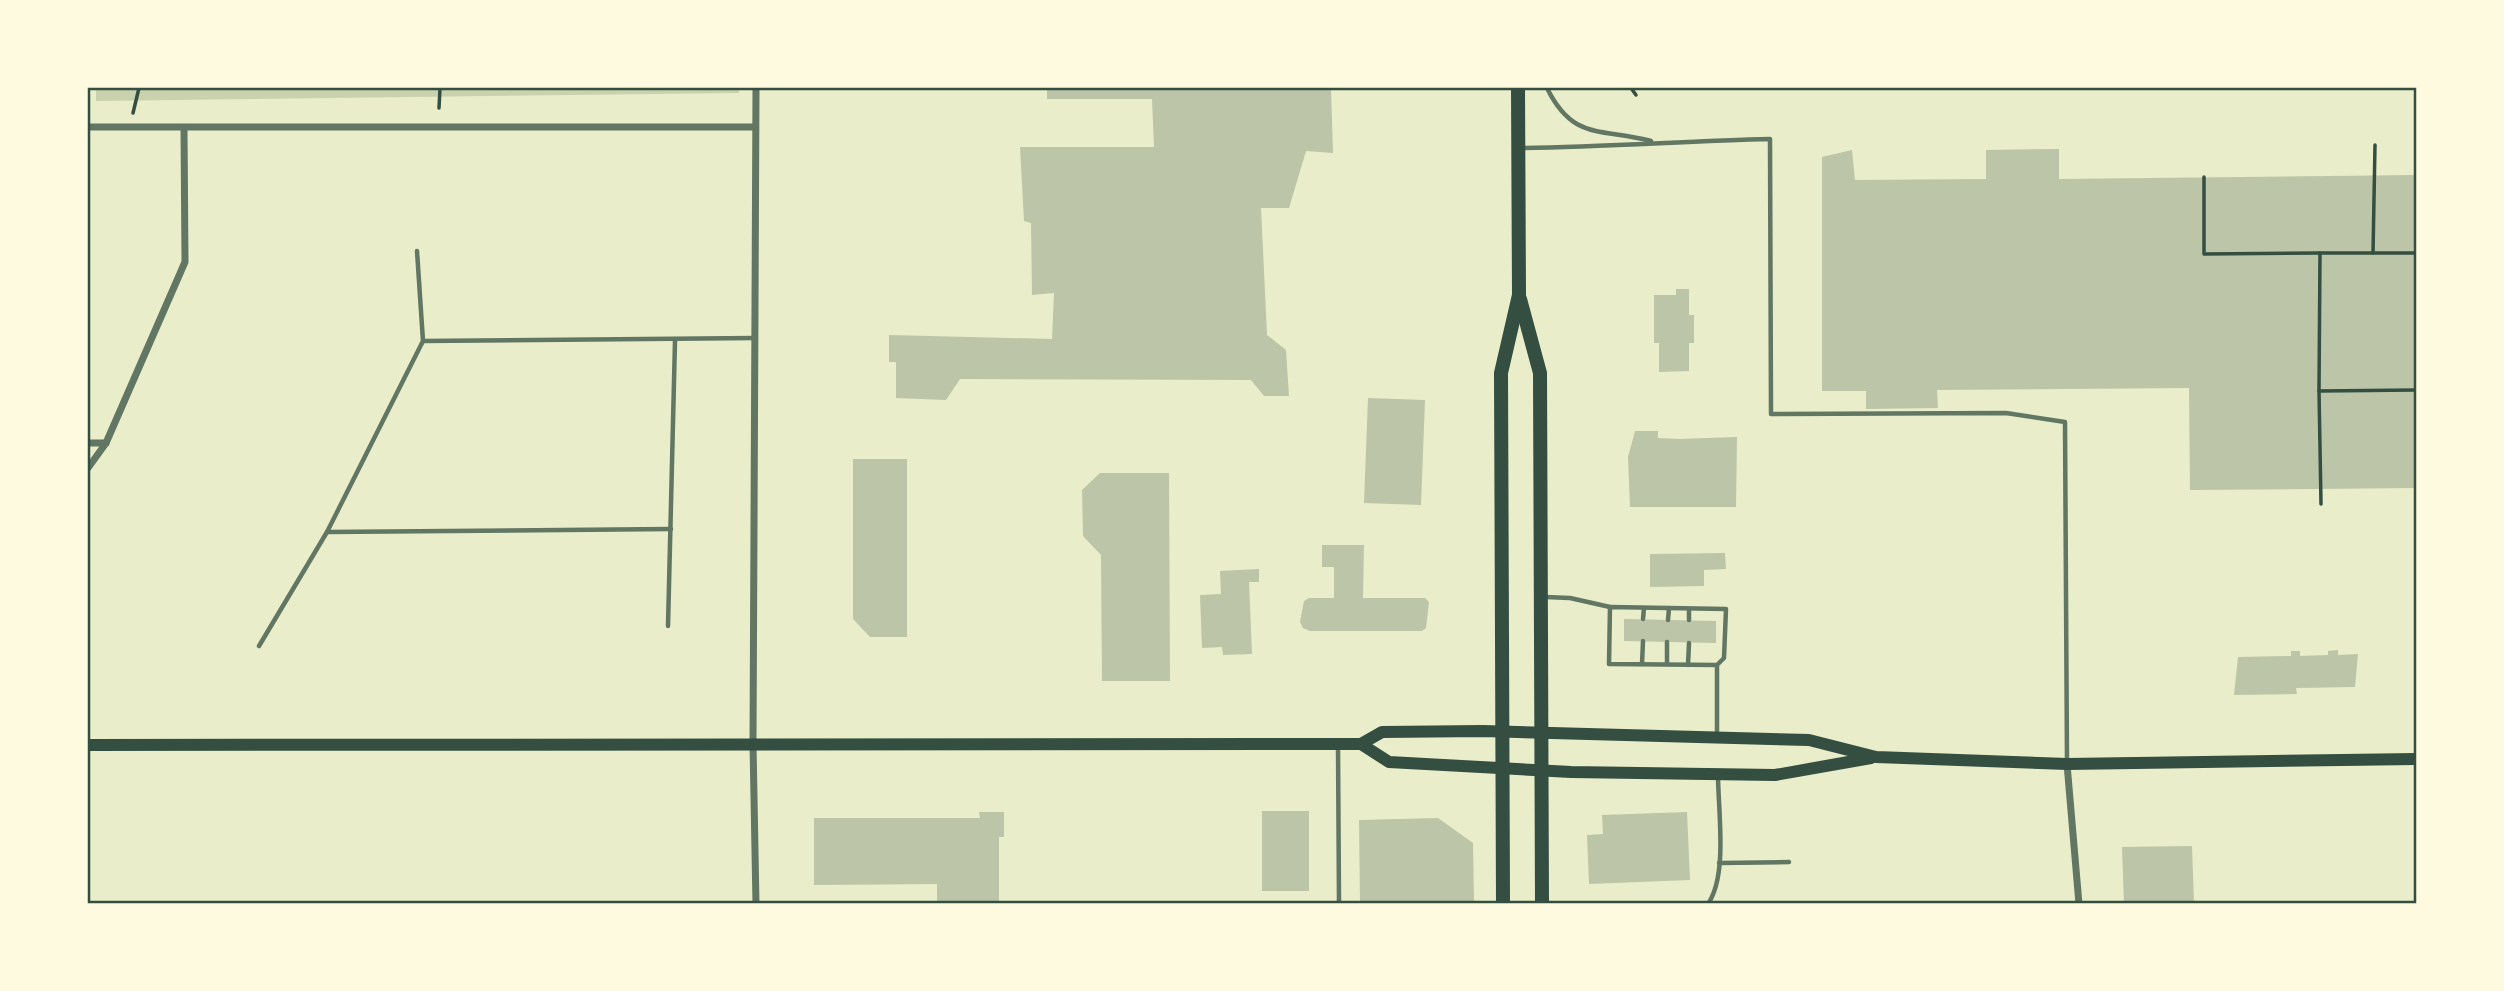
<svg xmlns="http://www.w3.org/2000/svg" width="2504" height="991" font-family="Barlow,sans-serif">
<rect width="100%" height="100%" fill="#e9edc9"/>
<path fill="#cad2ad" d="M96,88H739V93L96,101Z"/>
<g fill="#bcc5a7">
<path d="M1047,88H1331L1333,153L1306,151L1289,208H1261L1267,335L1286,350L1289,396H1264L1251,380L960,379L946,400L896,398V362H889V335L1052,339L1054,293L1032,295L1031,223L1024,221L1020,147H1154L1152,99H1047Z"/>
<path d="M2059,149V179L2416,175V488L2190,490L2189,388L1937,390L1938,408L1866,409V391H1822V157L1852,150L1855,180L1986,179V150Z"/>
<path d="M1676,289H1689V315H1694V343H1689V371L1659,372V343H1654V295H1676Z"/>
<path d="M1368,398L1425,400L1421,505L1364,503Z"/>
<path d="M1635,431H1658V438L1679,439L1737,437L1736,507H1630L1628,457Z"/>
<path d="M853,459H907V637H870L853,619Z"/>
<path d="M1100,473H1169L1170,681H1102L1101,555L1083,536L1082,490Z"/>
<path d="M1322,545H1364L1363,598H1425L1429,602L1426,628L1422,631H1310L1303,628L1300,622L1304,601L1309,598H1334V567H1322Z"/>
<path d="M1725,553L1726,569L1704,570V586L1650,587V554Z"/>
<path d="M1259,569V582H1249L1252,654L1223,655L1222,647L1202,648L1200,595L1221,594L1220,571Z"/>
<path d="M1624,619L1716,621V643L1624,641Z"/>
<path d="M2338,650V655L2358,654L2355,687L2296,688L2297,694L2234,695L2238,657L2291,656V651H2300V656L2328,655V651Z"/>
<rect x="1262" y="811" width="47" height="80"/>
<path d="M979,812H1004V837H999V904H937V884L814,885V818H980Z"/>
<path d="M1687,812L1690,880L1589,884L1587,835L1603,834L1602,815Z"/>
<path d="M1438,818L1473,843L1474,902H1360L1359,820Z"/>
<path d="M2192,846L2194,904H2124L2122,847Z"/>
</g>
<g fill="none" stroke-linecap="round" stroke-linejoin="round">
<g stroke="#344e41" stroke-width="3.5">
<path d="M1631,88L1636,95"/>
<path d="M439,108L440,88"/>
<path d="M133,113L139,88"/>
<path d="M2375,145L2373,253H2416"/>
<path d="M2204,177V254L2320,253"/>
<path d="M2319,391L2320,253H2373"/>
<path d="M2321,504L2319,391L2416,390"/>
</g>
<g stroke="#617663" stroke-width="4.5">
<path d="M1547,88C1573,141 1601,128 1651,141"/>
<path d="M1521,148C1604,147 1687,141 1770,139L1771,414L2006,413L2065,422L2067,763"/>
<path d="M423,341L755,338"/>
<path d="M327,532L671,529"/>
<path d="M1545,597L1570,598L1610,607"/>
<path d="M1643,619L1644,608"/>
<path d="M1668,620L1669,608"/>
<path d="M1689,620V609"/>
<path d="M668,626L675,341"/>
<path d="M259,646L327,532L423,341L417,251"/>
<path d="M1642,664L1643,641"/>
<path d="M1667,664V642"/>
<path d="M1688,665L1689,643"/>
<path d="M1717,737V665L1609,664L1610,607L1726,609L1724,658L1717,665"/>
<path d="M1338,745L1339,904"/>
<path d="M1719,863L1789,862"/>
<path d="M1708,904C1728,875 1718,810 1718,775"/>
</g>
<g stroke="#617663" stroke-width="7">
<path d="M88,127H755"/>
<path d="M88,443H106"/>
<path d="M88,468L106,443L185,262L184,128"/>
<path d="M2067,764L2079,904"/>
<path d="M756,904L753,744L756,88"/>
</g>
<g stroke="#344e41" stroke-width="12">
<path d="M1361,744L1389,762L1571,772L1775,775L1871,758"/>
<path d="M88,745L1338,744H1361L1382,732L1483,731L1809,740L1876,757L2067,764L2416,759"/>
</g>
<g stroke="#344e41" stroke-width="14">
<path d="M1520,299L1540,373L1542,904"/>
<path d="M1503,904L1501,373L1519,295L1518,88"/>
</g>
</g>
<rect width="2504" height="991" fill="none" stroke="#fefae0" stroke-width="178"/>
<rect x="89" y="89" width="2326" height="813" fill="none" stroke="#344e41" stroke-width="2.5"/>
</svg>
